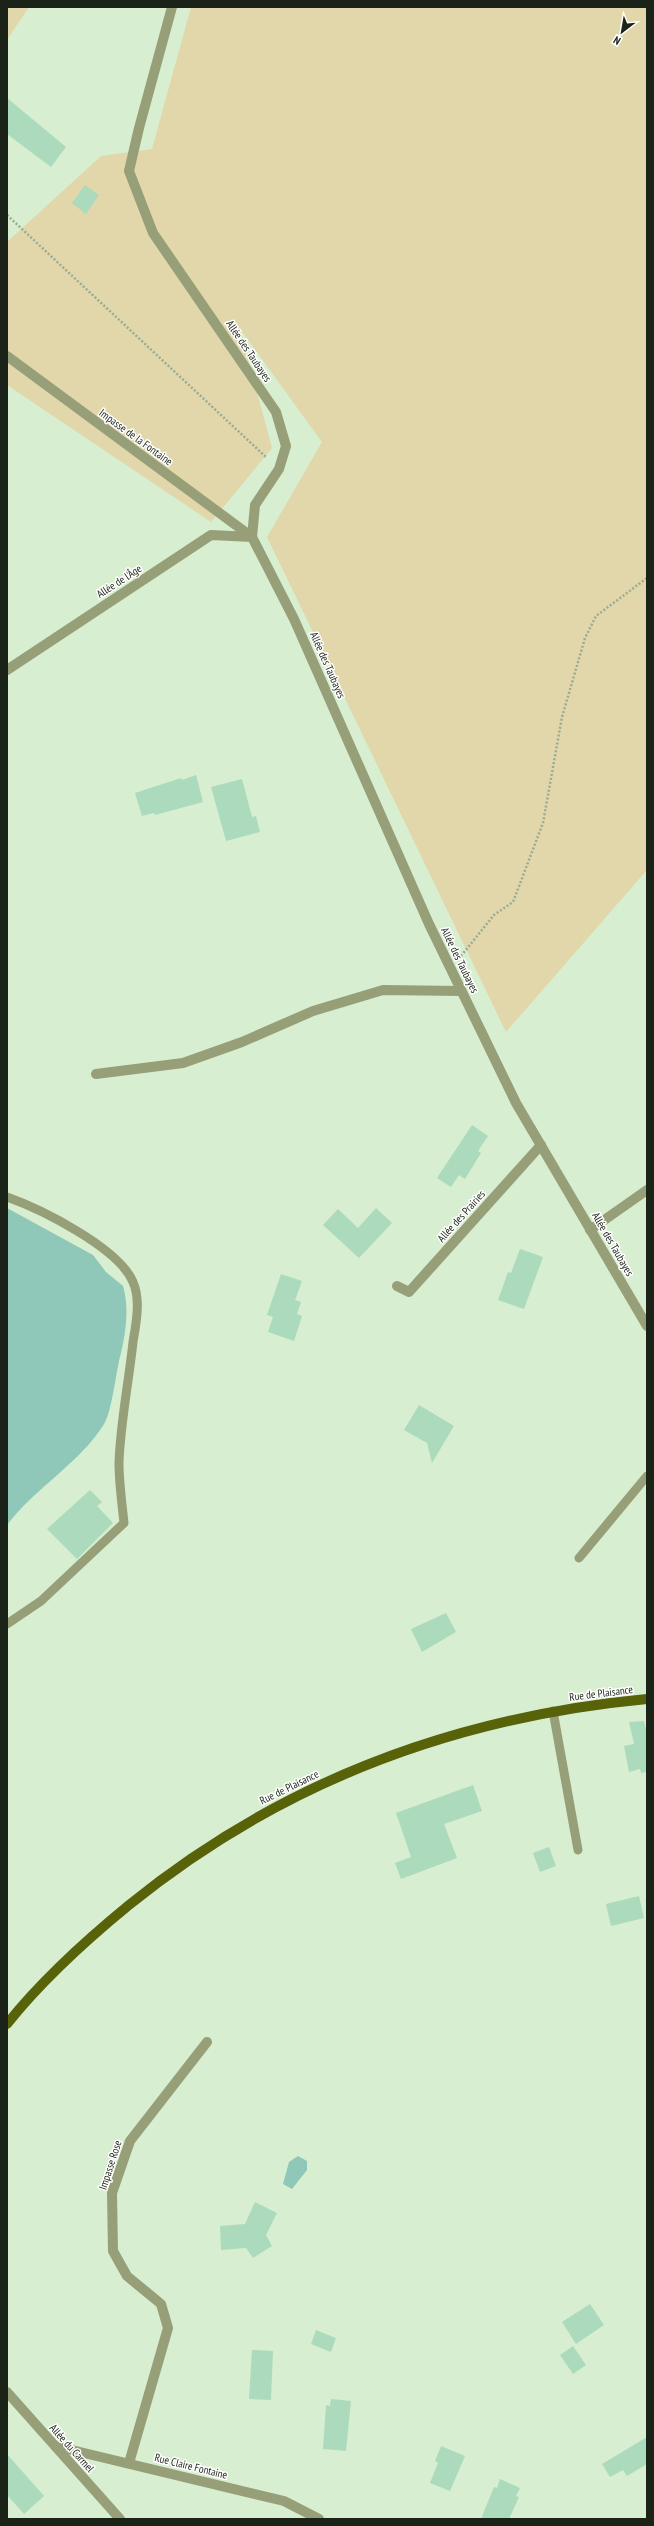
<svg xmlns="http://www.w3.org/2000/svg" width="654" height="2526" font-family="'PT Sans Narrow',sans-serif">
<rect width="100%" height="100%" fill="#d8eed0"/>
<g fill="#e1d7aa">
<path d="M7,7H29L7,40Z"/>
<path d="M191,7H647V870L506,1032L267,537L322,442L240,329L272,448L211,522L7,385V242L101,156L152,149Z"/>
</g>
<g fill="#8fc8b9">
<path d="M7,1208L93,1255L106,1272L123,1286C130,1309 125,1339 119,1361C116,1375 111,1414 104,1424C80,1463 35,1488 7,1525Z"/>
<path d="M298,2156L307,2161V2170L292,2189L283,2184L289,2162Z"/>
</g>
<g fill="#acdabc">
<path d="M7,98L66,147L51,167L7,134Z"/>
<path d="M85,185L99,195L86,214L72,203Z"/>
<path d="M196,775L203,802L155,815L154,813L142,816L135,793L181,778L182,780Z"/>
<path d="M242,779L252,817L256,816L260,832L226,841L211,787Z"/>
<path d="M472,1125L488,1136L478,1151L481,1153L465,1179L459,1175L451,1187L437,1178Z"/>
<path d="M376,1208L392,1223L359,1258L323,1225L338,1209L358,1228Z"/>
<path d="M520,1249L543,1257L524,1309L498,1300L508,1272L511,1273Z"/>
<path d="M281,1274L302,1281L295,1300L301,1302L297,1314L302,1316L294,1341L268,1332L273,1317L267,1315Z"/>
<path d="M419,1405L454,1426L432,1463L427,1443L404,1430Z"/>
<path d="M90,1490L102,1502L97,1506L113,1523L77,1559L47,1529Z"/>
<path d="M446,1613L456,1632L422,1652L411,1629Z"/>
<path d="M644,1721L647,1734V1772L641,1773L640,1769L629,1772L624,1746L634,1744L629,1722Z"/>
<path d="M473,1785L482,1811L444,1824L457,1858L401,1879L395,1863L411,1857L396,1813Z"/>
<path d="M549,1847L556,1866L540,1872L533,1853Z"/>
<path d="M639,1896L644,1918L611,1926L606,1904Z"/>
<path d="M255,2202L277,2213L266,2235L272,2246L253,2258L246,2248L221,2250L220,2226L245,2224Z"/>
<path d="M590,2304L604,2325L576,2344L562,2322Z"/>
<path d="M316,2330L336,2338L331,2352L311,2344Z"/>
<path d="M573,2346L586,2365L573,2374L560,2355Z"/>
<path d="M252,2350L273,2351L271,2400L249,2399Z"/>
<path d="M331,2399L351,2401L346,2451L323,2449L326,2405L330,2406Z"/>
<path d="M647,2437V2464L627,2476L623,2470L610,2477L602,2464Z"/>
<path d="M441,2446L465,2456L450,2491L430,2483L438,2463L435,2461Z"/>
<path d="M7,2454L44,2496L24,2514L7,2495Z"/>
<path d="M500,2479L520,2488L516,2496L519,2497L509,2519H481L494,2487L497,2488Z"/>
</g>
<g fill="none" stroke-linecap="round" stroke-linejoin="round">
<g stroke="#9aab93" stroke-width="2.5" stroke-dasharray="2 2" stroke-linecap="butt">
<path d="M7,215L267,458"/>
<path d="M461,956L494,915L513,902L543,823L562,717L585,638L596,616L647,578"/>
</g>
<g stroke="#979f78" stroke-width="9">
<path d="M7,1197C41,1209 119,1248 133,1282C141,1300 136,1324 133,1342C129,1380 120,1426 119,1463C119,1483 122,1503 124,1523L41,1601L7,1624"/>
<path d="M579,1558L647,1476"/>
<path d="M553,1711L578,1850"/>
</g>
<g stroke="#979f78" stroke-width="10">
<path d="M172,7L139,128L129,171L153,233L276,412L286,446L279,469L255,505L252,537L294,619L429,924L516,1103L647,1326"/>
<path d="M7,356L252,537"/>
<path d="M7,670L211,535L252,537"/>
<path d="M96,1074L183,1063L242,1042L313,1011L383,990L461,991"/>
<path d="M590,1230L647,1190"/>
<path d="M397,1286L409,1292L541,1145"/>
<path d="M7,2392L120,2519"/>
<path d="M55,2446L284,2501L319,2519"/>
<path d="M129,2463L168,2328L161,2304L127,2276L113,2251L112,2193L130,2141L207,2042"/>
</g>
<path stroke="#586209" stroke-width="10" d="M7,2024C42,1980 85,1941 129,1905C279,1783 455,1717 647,1699"/>
</g>
<g text-anchor="middle" stroke-width="3" stroke-linejoin="round" paint-order="stroke">
<g font-size="11" fill="#1b2217" stroke="#fff">
<text transform="translate(249 351) rotate(56)" y="4">Allée des Taubayes</text>
<text transform="translate(136 437) rotate(36)" y="4">Impasse de la Fontaine</text>
<text transform="translate(119 581) rotate(-33)" y="4">Allée de l'Âge</text>
<text transform="translate(328 665) rotate(66)" y="4">Allée des Taubayes</text>
<text transform="translate(460 960) rotate(64)" y="4">Allée des Taubayes</text>
<text transform="translate(461 1216) rotate(-48)" y="4">Allée des Prairies</text>
<text transform="translate(613 1244) rotate(60)" y="4">Allée des Taubayes</text>
<text transform="translate(601 1693) rotate(-7)" y="4">Rue de Plaisance</text>
<text transform="translate(289 1787) rotate(-26)" y="4">Rue de Plaisance</text>
<text transform="translate(110 2165) rotate(-72)" y="4">Impasse Rose</text>
<text transform="translate(72 2448) rotate(48)" y="4">Allée du Carmel</text>
<text transform="translate(191 2466) rotate(14)" y="4">Rue Claire Fontaine</text>
</g>
</g>
<rect width="654" height="2526" fill="none" stroke="#1b2217" stroke-width="16"/>
<g transform="translate(622 32) rotate(211)" stroke="#ffffff" stroke-width="3" paint-order="stroke">
<path d="M0-3L7 15L0 10L-7 15Z" fill="#1b2217"/>
<text y="-6" font-size="11" font-weight="bold" text-anchor="middle" fill="#1b2217">N</text>
</g>
</svg>
